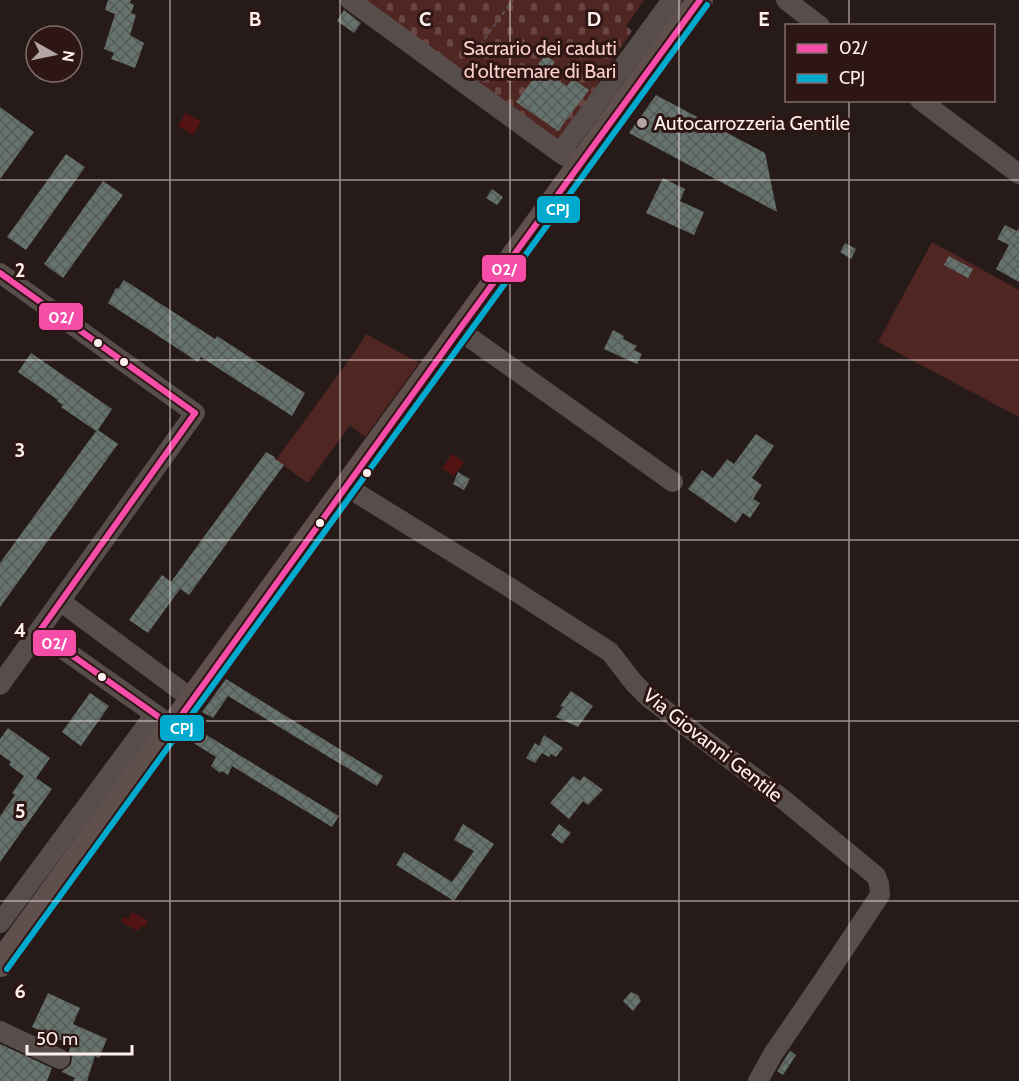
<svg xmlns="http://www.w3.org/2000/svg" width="1019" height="1081" font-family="Cabin,sans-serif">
<defs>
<pattern id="cemetery-stones" width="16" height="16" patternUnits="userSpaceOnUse" patternTransform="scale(1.5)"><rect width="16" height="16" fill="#502623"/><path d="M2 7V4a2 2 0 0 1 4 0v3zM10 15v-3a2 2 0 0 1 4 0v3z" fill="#6a4643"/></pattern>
<pattern id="building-cross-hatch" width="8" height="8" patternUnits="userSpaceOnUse" patternTransform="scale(1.5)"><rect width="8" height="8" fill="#65726d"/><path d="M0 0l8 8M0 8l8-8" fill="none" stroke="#575b58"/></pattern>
</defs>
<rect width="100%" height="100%" fill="#271b19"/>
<g fill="#502623">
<path d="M932,242L1019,290V417L878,342Z"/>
<path d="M366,334L419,363L365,437L350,425L308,483L276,460L357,349Z"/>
</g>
<path fill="url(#cemetery-stones)" d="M357,0H644L626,26L632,31L589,97L555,144Z"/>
<g fill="#521312">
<path d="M185,113L201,121L193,135L178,126Z"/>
<path d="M452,454L464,462L454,476L442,468Z"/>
<path d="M132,912L148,921L145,927L141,926L138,931L121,922L123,917L128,919Z"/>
</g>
<g fill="url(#building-cross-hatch)">
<path d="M108,0H131L130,3L134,5L131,13L136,15L130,35L144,43L135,68L111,59L114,53L104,49L115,14L105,10Z"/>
<path d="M344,10L361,23L354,33L337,21Z"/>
<path d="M546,55L555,62L548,72L538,64Z"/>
<path d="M540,70L567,86L573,79L589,90L558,131L516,102Z"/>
<path d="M656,95L765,153L777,212L629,133Z"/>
<path d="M0,107L34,132L0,179Z"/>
<path d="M66,154L85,167L26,250L7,237Z"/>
<path d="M663,178L685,189L680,201L704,212L694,235L646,213Z"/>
<path d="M103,181L123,195L63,278L44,264Z"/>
<path d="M492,189L503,197L497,205L486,198Z"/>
<path d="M1005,225L1017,231L1019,228V282L996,269L1009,245L997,239Z"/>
<path d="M845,243L856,249L851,259L840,252Z"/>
<path d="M949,256L973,269L968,278L944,265Z"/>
<path d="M124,280L215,339L217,336L305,393L292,416L201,357L198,362L108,303L116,288L118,289Z"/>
<path d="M613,330L624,336L623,339L637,346L634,350L642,354L637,364L604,349Z"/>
<path d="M31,353L112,409L98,430L118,444L0,607V563L96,431L61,407L63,405L57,401L58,400L18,372Z"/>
<path d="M756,434L774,446L752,478L762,485L753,499L760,503L750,518L743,513L736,523L688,489L702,470L713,478L727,459L734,464Z"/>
<path d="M266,452L275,457V459L284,465L189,595L180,589L148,633L129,620L162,575L171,582Z"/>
<path d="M458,472L470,479L464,490L453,484Z"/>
<path d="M226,679L383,776L377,786L228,696L213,718L202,712Z"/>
<path d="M571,691L593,706L578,727L556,717L563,707L560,706Z"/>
<path d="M90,693L109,706L81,746L62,732Z"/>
<path d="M8,728L50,758L36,778L52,789L0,862V816L15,795L12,793L24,776L9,765L11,762L0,754V739Z"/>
<path d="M190,728L205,734L339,816L332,827L232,766L228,775L222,771L220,773L211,766L216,757L184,737Z"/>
<path d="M544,735L563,748L556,757L551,754L549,757L542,753L535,763L526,758L535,743L539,746Z"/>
<path d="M573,776L580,781L584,776L603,790L588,805L583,801L569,819L550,803Z"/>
<path d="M463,824L494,844L454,901L396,865L404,852L452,882L474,851L454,840Z"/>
<path d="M559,824L571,833L562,844L551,835Z"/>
<path d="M631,992L638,995L641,1001L633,1011L623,1001Z"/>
<path d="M48,993L80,1008L73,1024L107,1039L99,1058L95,1056L87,1081H73L75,1078L62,1072V1071L67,1068L71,1064L72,1057L69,1051L71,1045L32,1027Z"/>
<path d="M0,1044L52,1068L47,1081H0Z"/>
<path d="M790,1051L796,1055L783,1075L777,1071Z"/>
</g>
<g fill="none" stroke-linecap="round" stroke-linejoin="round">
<path stroke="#5b5251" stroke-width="2" stroke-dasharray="4.5 3" stroke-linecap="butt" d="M480,45L513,0"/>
<g stroke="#574e4c" stroke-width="20">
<path d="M350,0L560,153"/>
<path d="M786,0L820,26"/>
<path d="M920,100L1019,174"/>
<path d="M570,159L560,153L672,0"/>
<path d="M0,273L195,413L0,685"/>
<path d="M459,330L673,482"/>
<path d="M347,487L509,587L610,652L634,683L649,698L784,800L876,876L879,884L880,895L825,978L773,1054L758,1081"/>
<path d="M60,601L192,699"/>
<path d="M39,632L166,722"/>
<path d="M0,923L155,714"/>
<path d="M0,1031L60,1059"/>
</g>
<path stroke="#5f504e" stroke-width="26" d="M0,964L700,0"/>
<defs>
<g id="bus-1">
<path d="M0,273L195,413"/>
<path d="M195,413L39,632L173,727L459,330L700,0"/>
</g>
<path id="bus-2" d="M7,969L707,5"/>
</defs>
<use href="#bus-1" stroke="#2d1613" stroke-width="10"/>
<use href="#bus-2" stroke="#2d1613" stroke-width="10"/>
<use href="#bus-1" stroke="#f54da8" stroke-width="6"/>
<use href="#bus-2" stroke="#00a9ce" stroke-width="6"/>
</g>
<path fill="none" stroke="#fdf0ee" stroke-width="1.5" stroke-opacity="0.55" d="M170,0V1081M340,0V1081M510,0V1081M679,0V1081M849,0V26M849,100V1081M0,180H1019M0,360H1019M0,540H1019M0,721H1019M0,901H1019"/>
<circle fill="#b2a5a3" stroke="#2d1613" stroke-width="2" cx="642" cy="123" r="6"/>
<g fill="#fdf0ee" stroke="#2d1613" stroke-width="2">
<circle cx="98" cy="343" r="5"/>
<circle cx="124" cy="362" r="5"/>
<circle cx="367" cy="473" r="5"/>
<circle cx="320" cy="523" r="5"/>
<circle cx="102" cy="677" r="5"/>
</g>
<g text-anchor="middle" stroke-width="6" stroke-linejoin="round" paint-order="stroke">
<g font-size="20" fill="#fdd0ca" stroke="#2d1613">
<text x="540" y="55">Sacrario dei caduti<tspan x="540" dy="23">d'oltremare di Bari</tspan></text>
</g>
<g font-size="20" fill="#fdf0ee" stroke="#2d1613" text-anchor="start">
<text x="654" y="130">Autocarrozzeria Gentile</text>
</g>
<g font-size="20" fill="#fdf0ee" stroke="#2d1613">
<text transform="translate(713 745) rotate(38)" y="7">Via Giovanni Gentile</text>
</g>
</g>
<g font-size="20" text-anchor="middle" font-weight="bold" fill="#fdf0ee" stroke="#2d1613" stroke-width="6" stroke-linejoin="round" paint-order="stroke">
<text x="255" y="26">B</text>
<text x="425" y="26">C</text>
<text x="594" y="26">D</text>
<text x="764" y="26">E</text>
<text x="20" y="277">2</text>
<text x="20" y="457">3</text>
<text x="20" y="637">4</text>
<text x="20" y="818">5</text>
<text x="20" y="998">6</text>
</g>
<g stroke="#2d1613" stroke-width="2">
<rect x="536" y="195" width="45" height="29" rx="6" fill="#00a9ce"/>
<rect x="481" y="254" width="46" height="29" rx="6" fill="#f54da8"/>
<rect x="38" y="302" width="46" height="29" rx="6" fill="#f54da8"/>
<rect x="32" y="629" width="45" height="28" rx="6" fill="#f54da8"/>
<rect x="159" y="714" width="46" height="28" rx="6" fill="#00a9ce"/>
</g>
<g font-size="16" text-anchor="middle" font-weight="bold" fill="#fff">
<text x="558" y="215">CPJ</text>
<text x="504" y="275">02/</text>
<text x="61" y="323">02/</text>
<text x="54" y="649">02/</text>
<text x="182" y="734">CPJ</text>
</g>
<rect x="785" y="24" width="210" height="78" fill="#2d1613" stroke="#806d6b" stroke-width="1.5"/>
<rect x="797" y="44" width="30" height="9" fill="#f54da8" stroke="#806d6b" stroke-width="1.5"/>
<text x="839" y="54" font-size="18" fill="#fdf0ee">02/</text>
<rect x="797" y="74" width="30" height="9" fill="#00a9ce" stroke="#806d6b" stroke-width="1.5"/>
<text x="839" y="84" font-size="18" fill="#fdf0ee">CPJ</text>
<g transform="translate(54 54) rotate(99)"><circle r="28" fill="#2d1613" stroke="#806d6b" stroke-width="1.5"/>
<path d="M0-4.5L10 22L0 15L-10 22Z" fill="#b2a5a3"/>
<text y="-9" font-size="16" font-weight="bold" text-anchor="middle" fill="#fdf0ee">N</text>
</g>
<path d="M27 1045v9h105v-9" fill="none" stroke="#fdf0ee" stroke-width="3"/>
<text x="36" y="1045" font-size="18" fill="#fdf0ee" stroke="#2d1613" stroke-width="4.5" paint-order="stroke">50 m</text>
</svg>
